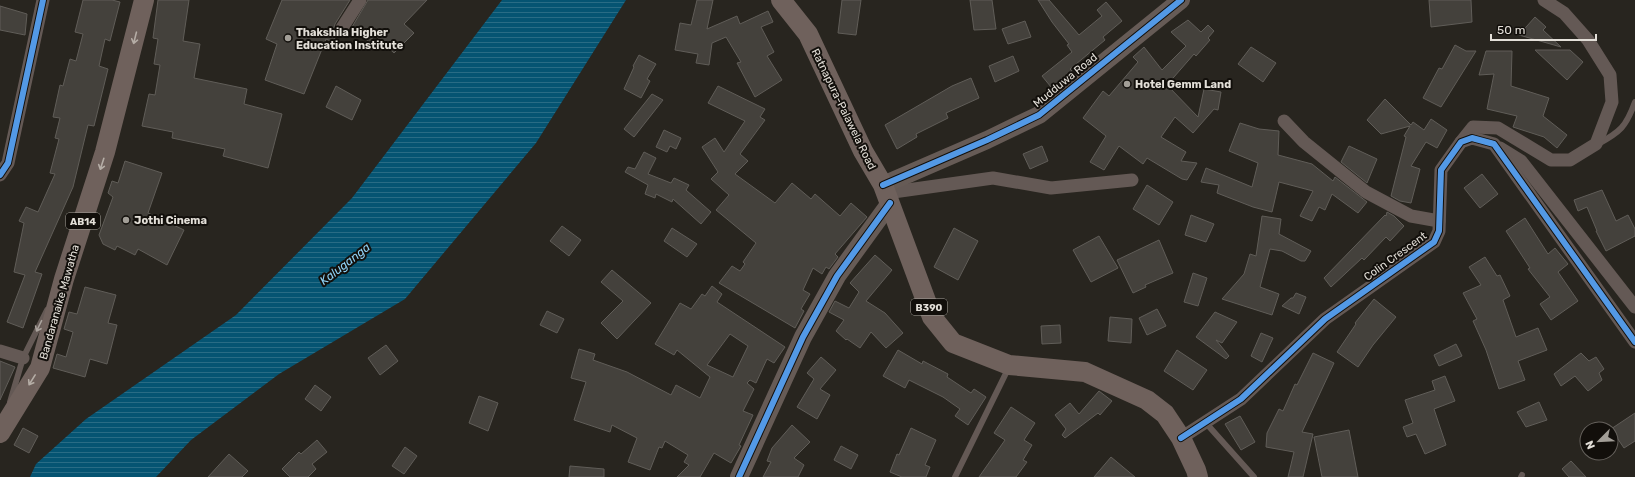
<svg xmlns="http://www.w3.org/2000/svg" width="1635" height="477" font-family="Rubik,sans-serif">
<defs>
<pattern id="water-rules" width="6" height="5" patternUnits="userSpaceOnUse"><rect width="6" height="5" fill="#055472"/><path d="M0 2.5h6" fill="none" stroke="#296c85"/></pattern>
</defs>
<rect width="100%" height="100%" fill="#28251f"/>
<path fill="url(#water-rules)" d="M502,0H626L536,143L405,299L279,374L191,440L156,477H30L36,464L86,419L236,315L352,198Z"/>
<g fill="#44413c" stroke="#605d58" fill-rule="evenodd">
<path d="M83,0H112L120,2L110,41L105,39L99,66L108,69L94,126L88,125L73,187L35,272L42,274L23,328L7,322L25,275L14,272L24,223L19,221L26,207L38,212L55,174L50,173L59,139L55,138L60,118L53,117L60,85L63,86L70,59L76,61L83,34L75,32Z"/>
<path d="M158,0H189L183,41L200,44L194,78L247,89L244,104L282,114L268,168L223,156L225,149L172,138L173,132L142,126L149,94L155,95L160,65L154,64L158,39L153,38Z"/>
<path d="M282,0H350L335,24L334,28L337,34L333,42L326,39L304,94L265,80L277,44L266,39Z"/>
<path d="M368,0H427L404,24L414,33L394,53L375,35L369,42L352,27Z"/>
<path d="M697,0H713L707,29L737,16L740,24L768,11L773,22L761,27L774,52L767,56L782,80L755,97L737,63L741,62L726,37L712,43L709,65L696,63L698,54L675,50L680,23L691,25Z"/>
<path d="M842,0H861L856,35L838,33Z"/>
<path d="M970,0H992L996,29L974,30Z"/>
<path d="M1038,0H1049L1079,35L1102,16L1097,10L1106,2L1122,21L1103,37L1105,40L1070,69L1072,71L1051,87L1042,76L1072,52L1067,45L1069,44L1052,22Z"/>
<path d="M1429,0H1471L1472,22L1431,27Z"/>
<path d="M0,6L27,14L25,35L0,30Z"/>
<path d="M1535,17L1546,27L1543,30L1561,47L1519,35Z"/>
<path d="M1188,20L1201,32L1208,25L1214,31L1208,38L1210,40L1196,56L1194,54L1167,85L1198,117L1204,89L1221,92L1218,110L1214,109L1193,133L1175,117L1161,137L1186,152L1181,161L1197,163L1187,180L1182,179L1147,158L1143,164L1119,146L1104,170L1090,162L1106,136L1083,118L1103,91L1109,96L1138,62L1133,57L1144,47L1162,70L1186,46L1171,32Z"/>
<path d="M1025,21L1031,37L1008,44L1002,29Z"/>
<path d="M1455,45L1466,51H1476L1441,107L1423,98L1439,68L1442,69Z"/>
<path d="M1251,47L1276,63L1263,82L1238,64Z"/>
<path d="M1535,50H1570L1583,62L1567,80Z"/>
<path d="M1486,51H1512L1511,86L1549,98L1543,116L1567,135L1557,148L1544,137L1513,127L1517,116L1487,109L1494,74L1479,75Z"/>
<path d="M639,55L656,64L647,79L650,81L641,98L624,89L634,67L633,66Z"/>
<path d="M1013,56L1019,71L995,82L989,66Z"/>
<path d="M971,78L979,98L946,113L948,118L916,134L917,137L897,149L885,125L952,86Z"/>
<path d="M336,86L361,100L352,120L326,107Z"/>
<path d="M718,86L765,109L760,117L765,120L740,154L748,161L735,174L775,203L792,183L811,199L815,194L840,216L851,203L867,217L835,254L838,257L829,269L826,267L822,274L813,268L803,290L810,294L801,309L804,311L795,328L719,283L732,266L740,271L745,264L743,262L756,243L716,210L729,195L711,179L718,172L702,147L715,138L724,152L745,121L708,103Z"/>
<path d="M652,94L663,100L634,137L624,129Z"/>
<path d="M1385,99L1411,125L1413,122L1424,130L1431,119L1447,130L1437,148L1426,142L1411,166L1420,169L1411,203L1400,201L1391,196L1406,137L1404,136L1410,126L1381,134L1367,120Z"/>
<path d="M1240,123L1259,129L1279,131L1278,155L1312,164L1333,181L1335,177L1367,202L1358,213L1332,194L1325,210L1319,207L1312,221L1300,216L1313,191L1279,182L1272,212L1253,207L1217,193L1219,185L1201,182L1206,168L1252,187L1258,163L1229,151Z"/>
<path d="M664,130L681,138L676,149L670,146L667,152L656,147Z"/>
<path d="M1042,146L1048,161L1030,169L1023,154Z"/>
<path d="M1349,146L1377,159L1367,183L1341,162Z"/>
<path d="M644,152L656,158L648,174L671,183L674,178L689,185L686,190L711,212L701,224L673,199L672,202L656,194L655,198L645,194L648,185L625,172L628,167L635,169Z"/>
<path d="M125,161L162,173L148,213L184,230L167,265L138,249L135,255L117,246L115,250L103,244L99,235L113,197L108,193L112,181L118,183Z"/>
<path d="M1482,174L1498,194L1480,208L1464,188Z"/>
<path d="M1147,185L1173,202L1159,225L1133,209Z"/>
<path d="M1602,190L1616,221L1628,215L1635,229V236L1606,251L1596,231H1597L1587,207L1578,211L1574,200Z"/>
<path d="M1387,212L1394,216L1404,226L1390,241L1386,237L1364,260L1362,258L1331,287L1324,278L1385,215L1386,216Z"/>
<path d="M1191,215L1214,224L1206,242L1185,235Z"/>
<path d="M1262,216L1281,219L1279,234L1311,251L1305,261H1301L1282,251L1270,249L1260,287L1279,294L1272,315L1222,299L1244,274L1250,254L1256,256Z"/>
<path d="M1525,218L1548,254L1555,248L1568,264L1558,272L1578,301L1551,320L1540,304L1550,297L1528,269L1530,268L1506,231Z"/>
<path d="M562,226L581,240L569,256L550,241Z"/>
<path d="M672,228L697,244L687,257L664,241Z"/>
<path d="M954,228L978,241L958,280L934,267Z"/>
<path d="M1099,236L1118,268L1091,282L1073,250Z"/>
<path d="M1159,240L1173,273L1145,285L1146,287L1133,293L1117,260Z"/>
<path d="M875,255L892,270L866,301L885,313L903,333L886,348L871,332L860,348L847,339L846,340L836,331L844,320L829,312L835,301L849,308L859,292L850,283Z"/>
<path d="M1485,257L1497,276L1500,275L1510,296L1503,300L1516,337L1538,328L1547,350L1518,361L1525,380L1499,389L1486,350L1473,321L1477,319L1463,293L1481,285L1469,267Z"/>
<path d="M612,270L651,303L617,339L601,323L623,301L601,282Z"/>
<path d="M1193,273L1207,278L1198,306L1184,302Z"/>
<path d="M712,286L722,294L717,302L785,347L774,363L767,359L756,383L750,380L747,383L754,389L743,411L753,415L739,445L741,446L731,463L714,453L700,477H677L689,465L684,462L688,455L665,441L662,448L659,447L650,470L628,462L637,438L612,425L610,432L574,420L586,382L571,378L579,349L595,354L593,360L627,372L671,395L676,385L700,398L710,377L677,350L674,355L655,344L680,303L691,309L702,294L705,296ZM730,334L748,346L733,377L707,365Z"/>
<path d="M85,287L116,295L108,323L117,325L107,364L90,359L85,377L53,368L57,354L66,357L73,332L64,329L69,312L77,314Z"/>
<path d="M1296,293L1306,297L1299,314L1282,306L1291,298H1293Z"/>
<path d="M1374,299L1396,317L1373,345L1358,367L1337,352L1356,324L1355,323Z"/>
<path d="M1157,309L1166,326L1147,335L1139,318Z"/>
<path d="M547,311L564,319L557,333L540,325Z"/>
<path d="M1215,312L1237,322L1222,343L1216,340L1229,356L1226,359L1196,337Z"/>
<path d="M1110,317L1132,319L1131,343L1108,341Z"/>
<path d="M1060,325L1061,343L1042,344L1041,326Z"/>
<path d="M1261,333L1273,338L1262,362L1251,356Z"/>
<path d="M1456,344L1462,356L1439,366L1434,355Z"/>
<path d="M386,345L398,361L380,375L368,358Z"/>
<path d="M898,350L922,364L923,361L948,374L947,377L971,393L974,389L986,397L968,425L955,416L960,409L943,397L909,380L905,388L883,376Z"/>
<path d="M1177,350L1207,370L1193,390L1164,371Z"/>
<path d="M1313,353L1334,363L1302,432L1313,434L1303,477H1288L1294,452L1266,447L1267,433L1279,409L1283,411L1295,384L1297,385Z"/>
<path d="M1581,353L1589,361L1596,357L1604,369L1599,373L1602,380L1588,391L1575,376L1561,386L1554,374Z"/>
<path d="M821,357L836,370L820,389L830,395L817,419L797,407L814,379L807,373Z"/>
<path d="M0,361L15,367L0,400Z"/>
<path d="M1445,376L1455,401L1434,409L1446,445L1425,454L1416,434L1407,437L1403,427L1413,423L1405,400L1435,390L1432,381Z"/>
<path d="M315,385L331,397L321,411L305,399Z"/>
<path d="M1099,391L1112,401L1100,415L1098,413L1065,438L1062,435L1066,429L1055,415L1070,403L1079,414Z"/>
<path d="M479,396L498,403L488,431L469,423Z"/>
<path d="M1539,402L1547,420L1526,427L1517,412Z"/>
<path d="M1011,407L1035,423L1024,440L1032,445L1023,460L1027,462L1016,477H979L1005,440L994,433Z"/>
<path d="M1635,413V441L1624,448L1611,429Z"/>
<path d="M1240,416L1255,442L1241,450L1225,424Z"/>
<path d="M792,425L810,442L794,458L804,465L798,477H763L771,462L767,461L772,448Z"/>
<path d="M23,428L38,436L29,453L14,445Z"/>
<path d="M911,428L936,440L925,465L930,467L926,477H902L890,472L897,454L899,455Z"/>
<path d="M1349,430L1358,477H1322L1314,437Z"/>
<path d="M317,440L327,452L312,464L316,469L308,477H290L282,469L299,452L301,454Z"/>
<path d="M841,446L858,455L851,469L834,460Z"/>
<path d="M405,447L417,456L404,474L392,466Z"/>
<path d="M229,454L248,471L242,477H208Z"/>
<path d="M1111,457L1135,477H1094Z"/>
<path d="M1571,461L1586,477H1569L1562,469Z"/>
<path d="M570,466L604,469V477H569Z"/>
</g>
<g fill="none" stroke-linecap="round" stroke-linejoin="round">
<g stroke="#645955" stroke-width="6">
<path d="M1598,144C1620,132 1626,127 1635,102"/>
<path d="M10,402L23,358L47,310"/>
<path d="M1205,422L1254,477"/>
<path d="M955,477L1009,367"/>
<path d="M1521,477L1522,475"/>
</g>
<g stroke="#645955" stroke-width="13">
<path d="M342,28L360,0"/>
<path d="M1284,121L1304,142L1366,192L1411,216L1439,221"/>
<path d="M1461,142L1473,127L1498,128L1551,160H1570L1596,144L1612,102L1610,75L1588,40L1564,13L1544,0"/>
<path d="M1500,148L1521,161L1635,307"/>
<path d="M0,175L8,163L43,0"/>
<path d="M886,193L993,178L1051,188L1132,180"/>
<path d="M0,351L23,358"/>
<path d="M1181,438L1241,399L1325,319L1434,242L1439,231L1441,170L1461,142L1472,138L1494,144L1635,342"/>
</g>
<g stroke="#665b56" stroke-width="18">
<path d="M883,185L987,140L1039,115L1181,0"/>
<path d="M739,477L803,337L837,276L890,203"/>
</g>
<g stroke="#6f615c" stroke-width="20">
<path d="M781,0L808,34L863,151L883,185L932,317L953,343L1009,365L1085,372L1147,400L1165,414L1181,438L1196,470L1198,477"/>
<path d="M0,433L40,368L64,279L105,152L144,0"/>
</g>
<defs>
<g id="cycleway">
<path d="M0,175L8,163L43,0"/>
<path d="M883,185L987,140L1039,115L1181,0"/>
<path d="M1181,438L1241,399L1325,319L1434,242L1439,231L1441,170L1461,142L1472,138L1494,144L1635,342"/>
<path d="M739,477L803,337L837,276L890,203"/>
</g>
</defs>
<use href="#cycleway" stroke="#120f0b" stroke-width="8"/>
<use href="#cycleway" stroke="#5399e6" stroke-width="6"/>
</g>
<defs><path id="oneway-shaft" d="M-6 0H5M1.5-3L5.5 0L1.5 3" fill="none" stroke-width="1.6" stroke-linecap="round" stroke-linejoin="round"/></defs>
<g stroke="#b5ada6">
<use href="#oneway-shaft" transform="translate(135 38) rotate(104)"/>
<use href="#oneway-shaft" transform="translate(102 164) rotate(108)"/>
<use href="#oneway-shaft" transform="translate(32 380) rotate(122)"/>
</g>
<use stroke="#aaa39d" href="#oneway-shaft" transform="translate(39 326) rotate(116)"/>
<g fill="#a29e97" stroke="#120f0b" stroke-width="1.5">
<circle cx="288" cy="38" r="4"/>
<circle cx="1127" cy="84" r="4"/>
<circle cx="126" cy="220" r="4"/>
</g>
<g text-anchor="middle" stroke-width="4" stroke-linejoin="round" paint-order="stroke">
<g fill="#120f0b" stroke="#a4a19a" stroke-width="1">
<rect x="66" y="213" width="34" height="16" rx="3"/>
<rect x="911" y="299" width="36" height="16" rx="3"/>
</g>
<g font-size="10" font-weight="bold" fill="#e3dfd8">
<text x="83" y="225">AB14</text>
<text x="929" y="311">B390</text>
</g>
<g font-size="11" font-weight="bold" fill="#e3dfd8" stroke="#120f0b" text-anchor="start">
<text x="296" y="36">Thakshila Higher<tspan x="296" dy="13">Education Institute</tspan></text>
<text x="1135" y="88">Hotel Gemm Land</text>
<text x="134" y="224">Jothi Cinema</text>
</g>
<g font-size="11" fill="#e3dfd8" stroke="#120f0b">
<text transform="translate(1065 80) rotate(-39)" y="4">Mudduwa Road</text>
<text transform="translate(844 109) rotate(64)" y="4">Ratnapura-Palawela Road</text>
<text transform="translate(1395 256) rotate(-36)" y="4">Colin Crescent</text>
<text transform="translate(59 302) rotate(-74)" y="4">Bandaranaike Mawatha</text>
</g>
<g font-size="12" font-style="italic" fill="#8fd2f6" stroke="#120f0b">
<text transform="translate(345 264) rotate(-38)" y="4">Kaluganga</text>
</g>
</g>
<g transform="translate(1599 441) rotate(246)"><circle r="19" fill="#120f0b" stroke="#66625d"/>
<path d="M0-3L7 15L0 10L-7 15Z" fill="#a29e97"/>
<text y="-6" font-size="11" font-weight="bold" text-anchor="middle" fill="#e3dfd8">N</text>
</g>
<path d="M1491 34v6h105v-6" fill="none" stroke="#e3dfd8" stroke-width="2"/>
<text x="1497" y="34" font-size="12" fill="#e3dfd8" stroke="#120f0b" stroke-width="3" paint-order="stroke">50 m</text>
</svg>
